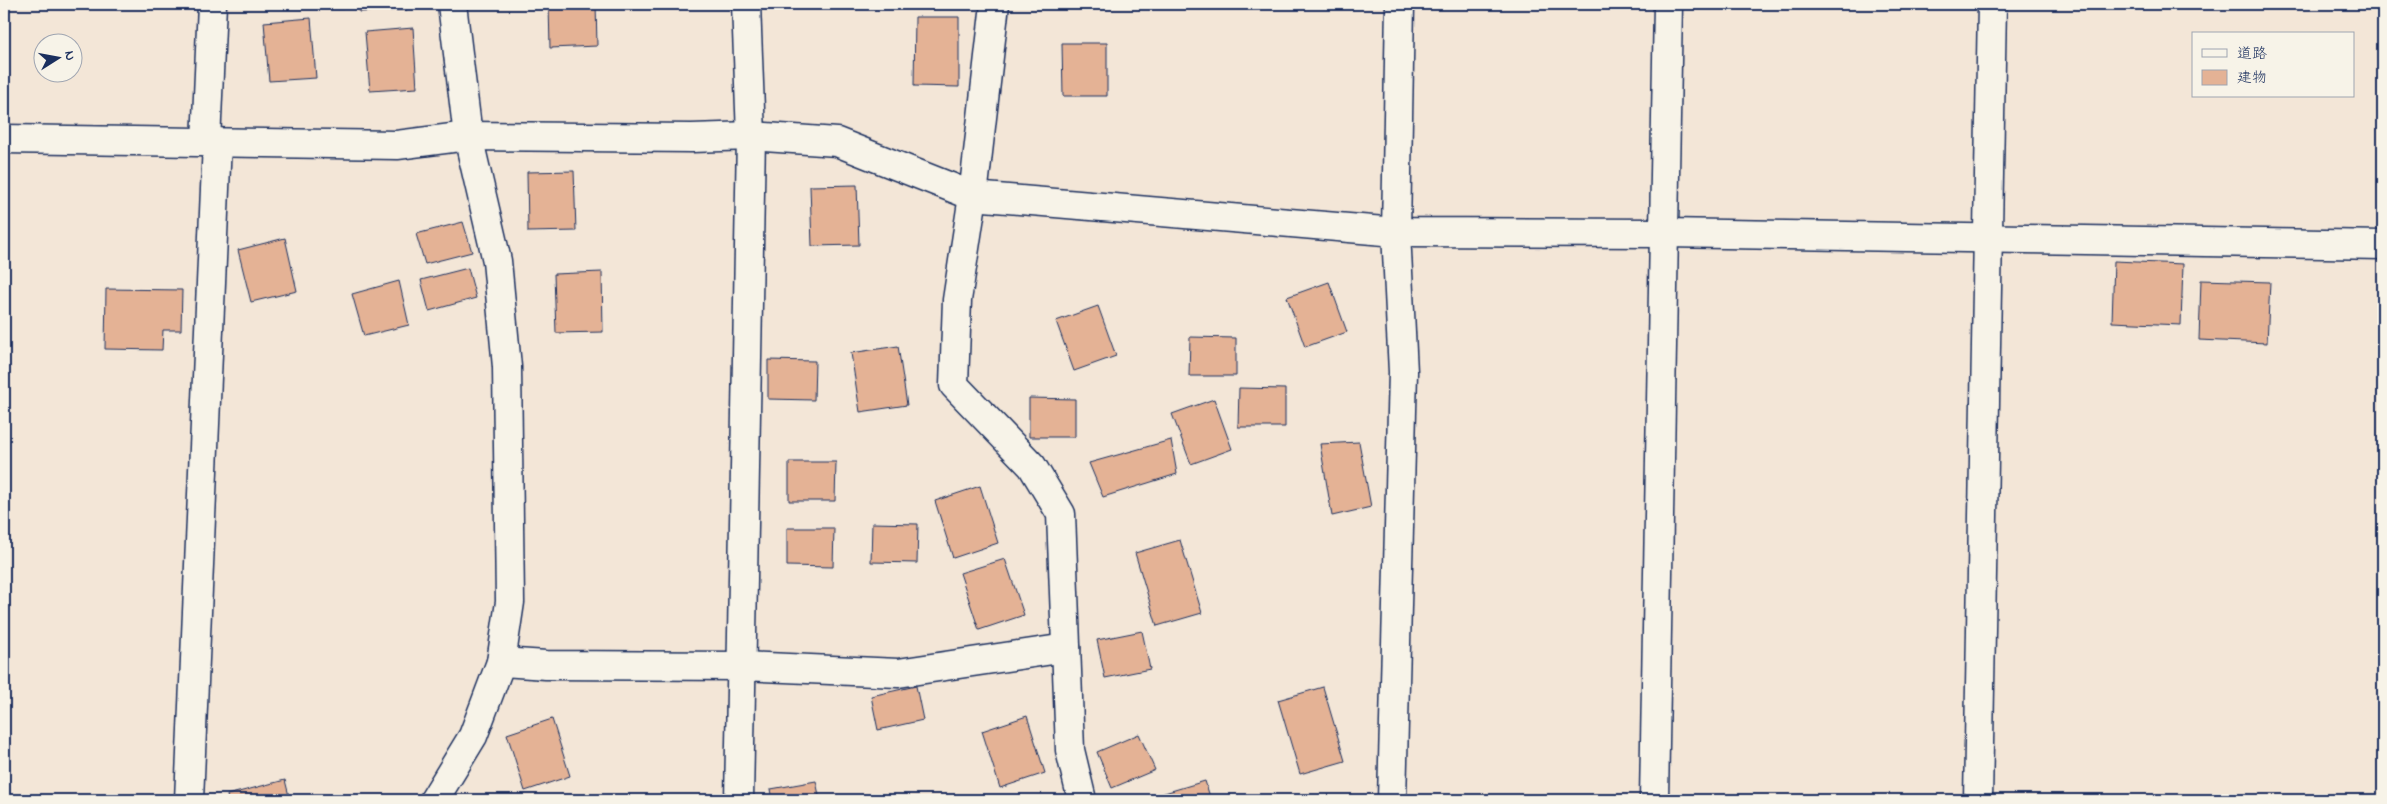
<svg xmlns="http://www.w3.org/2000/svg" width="2387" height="804" font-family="'Indie Flower','Klee One',sans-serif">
<rect width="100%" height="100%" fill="#f3e6d7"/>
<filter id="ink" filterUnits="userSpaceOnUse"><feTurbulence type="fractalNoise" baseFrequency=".02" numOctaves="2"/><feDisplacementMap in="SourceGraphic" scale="10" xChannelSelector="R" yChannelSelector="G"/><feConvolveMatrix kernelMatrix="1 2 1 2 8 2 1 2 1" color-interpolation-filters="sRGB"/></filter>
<g filter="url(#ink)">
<g fill="#e4b295" stroke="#1b2f5e">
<path d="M268,4H343V9L267,7Z"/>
<path d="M358,4H407V10L359,12Z"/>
<path d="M549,4H596L597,46L550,48Z"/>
<path d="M915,17H959V87L914,86Z"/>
<path d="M311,18L316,78L269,81L264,22Z"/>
<path d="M413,28L417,88L370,91L365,32Z"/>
<path d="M1062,43H1107V96H1063Z"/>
<path d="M574,171L576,231L528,232L527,172Z"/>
<path d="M857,185L859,245L812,246L810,186Z"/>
<path d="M463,222L472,252L425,264L416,234Z"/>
<path d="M285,238L297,291L251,302L238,250Z"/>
<path d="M2114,261L2183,264L2181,325L2112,322Z"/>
<path d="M468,268L476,298L429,311L421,280Z"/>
<path d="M602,272L603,332L556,333L554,274Z"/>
<path d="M2201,280L2270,282L2267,343L2199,340Z"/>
<path d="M399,281L409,325L364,336L352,294Z"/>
<path d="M1329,282L1347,332L1305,347L1287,297Z"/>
<path d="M106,289L182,290L181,330H163L162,350L105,349Z"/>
<path d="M1098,306L1116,356L1074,371L1056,321Z"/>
<path d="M1190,337L1236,338V376H1189Z"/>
<path d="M898,346L907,405L860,412L851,353Z"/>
<path d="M768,360L815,361L814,400L768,399Z"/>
<path d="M1239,388L1285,389V427H1238Z"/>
<path d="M1029,398L1075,399V437H1029Z"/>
<path d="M1214,399L1232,449L1191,464L1172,414Z"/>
<path d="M1171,440L1177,474L1103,497L1089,463Z"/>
<path d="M1359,442L1371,507L1332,516L1320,444Z"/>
<path d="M789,462H836L835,501H789Z"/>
<path d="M980,486L998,543L953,558L935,501Z"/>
<path d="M872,523L918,524L917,563L871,562Z"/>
<path d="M787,528H834L833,567L787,566Z"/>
<path d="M1180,540L1202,613L1157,626L1135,553Z"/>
<path d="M1005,559L1024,615L979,630L960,573Z"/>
<path d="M1142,631L1150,669L1105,678L1097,640Z"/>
<path d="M916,686L923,720L878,730L871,696Z"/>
<path d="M1323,687L1345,761L1300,774L1278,700Z"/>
<path d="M1027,716L1045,773L1000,788L982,731Z"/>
<path d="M552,719L570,776L525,791L507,734Z"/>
<path d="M1139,734L1155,770L1112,788L1097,752Z"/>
<path d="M285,780L290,800H228L227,795Z"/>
<path d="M816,781L820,800H773L771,789Z"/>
<path d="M1205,781L1211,800H1162L1161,794Z"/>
</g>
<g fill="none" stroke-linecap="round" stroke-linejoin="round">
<defs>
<g id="minor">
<path d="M995,4L973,196L957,300L954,385L1032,466L1061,514L1070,750L1082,800"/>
<path d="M4,139L397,145L468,136L692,138L751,136L837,142L973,196L1396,232L1665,233L2383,245"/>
<path d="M206,142L212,4"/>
<path d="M501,662L546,665L742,666L898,673L1066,648"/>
<path d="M189,800L217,142"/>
<path d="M434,800L473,736L501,662L510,602L507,367L497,261L468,136L452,4"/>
<path d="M739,800L751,136L746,4"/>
<path d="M1392,800L1403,372L1396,232L1400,4"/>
<path d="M1654,800L1668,4"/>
<path d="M1978,800L1992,4"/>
</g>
</defs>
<use href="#minor" stroke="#1b2f5e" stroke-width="31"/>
<use href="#minor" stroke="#f7f3e8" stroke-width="28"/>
</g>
</g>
<rect width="2387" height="804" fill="none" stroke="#f7f3e8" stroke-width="20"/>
<rect x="10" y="10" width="2367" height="784" fill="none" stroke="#1b2f5e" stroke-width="2" filter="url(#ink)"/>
<rect x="2192" y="32" width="162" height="65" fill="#f7f3e8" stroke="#9fa5b1"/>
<rect x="2202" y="49" width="25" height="8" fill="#f7f3e8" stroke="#9fa5b1"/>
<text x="2237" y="58" font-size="15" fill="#1b2f5e">道路</text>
<rect x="2202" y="70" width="25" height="15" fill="#e4b295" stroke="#9fa5b1"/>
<text x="2237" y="82" font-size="15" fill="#1b2f5e">建物</text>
<g transform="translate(58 58) rotate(79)"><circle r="24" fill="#f7f3e8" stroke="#9fa5b1"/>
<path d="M0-4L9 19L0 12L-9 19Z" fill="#1b2f5e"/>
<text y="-8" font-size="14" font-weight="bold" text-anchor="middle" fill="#1b2f5e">N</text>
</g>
</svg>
